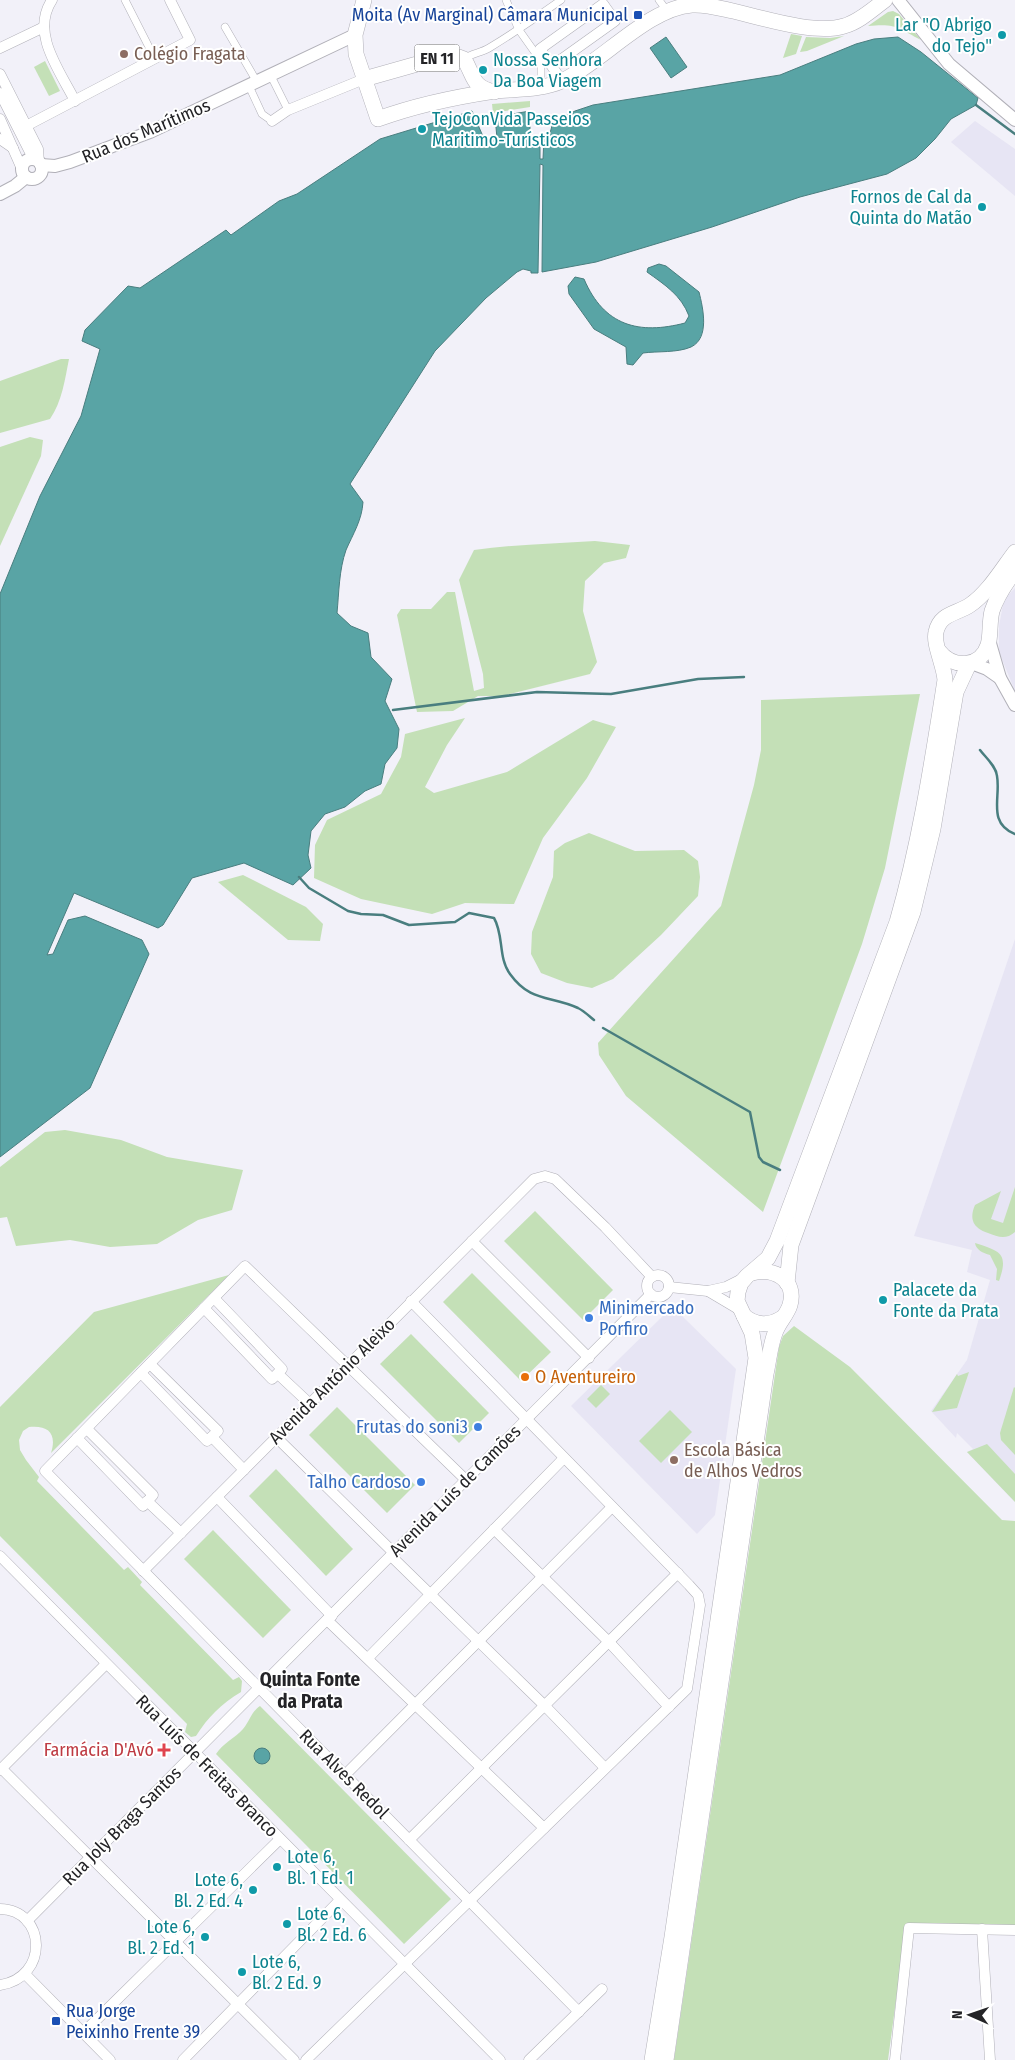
<svg xmlns="http://www.w3.org/2000/svg" width="1015" height="2060" font-family="'Fira Sans Condensed',sans-serif">
<rect width="100%" height="100%" fill="#f2f1f9"/>
<g fill="#e7e5f4">
<path d="M975,121L1015,149V196L951,142Z"/>
<path d="M1015,588V691L999,652V626L1004,599Z"/>
<path d="M1015,939V1502L967,1452L973,1449L957,1433L956,1438L931,1411L967,1360L990,1280L967,1272L972,1250L914,1236Z"/>
<path d="M674,1311L680,1314L736,1369L715,1515L697,1534L571,1406L665,1314Z"/>
</g>
<g fill="#c4e0b7">
<path d="M893,11L899,14L921,40C898,28 897,23 868,26L888,12Z"/>
<path d="M791,34L802,36L796,54L783,58Z"/>
<path d="M844,36L807,51L800,52L806,37L830,38Z"/>
<path d="M45,61L60,91L49,96L34,67Z"/>
<path d="M530,101V107L493,113L492,104Z"/>
<path d="M61,359H69C65,379 62,402 50,419L0,433V381Z"/>
<path d="M30,437L43,440L41,456L0,546V447Z"/>
<path d="M595,541L630,545L626,558L604,563L585,581L583,611L597,662L590,674L502,696H478L453,711L417,712L397,615L401,609H431L447,592H455L474,691L484,688L483,674L459,580L474,550C514,544 554,544 595,541Z"/>
<path d="M920,694L885,868L862,944L763,1212L626,1096L599,1055L598,1043L721,906L754,785L761,750V700Z"/>
<path d="M465,718L447,745L425,787L434,793L507,772L593,720L616,727L587,778L543,838L514,904L465,903L432,914L361,899L314,878L315,845L327,820L381,794L401,757L405,734Z"/>
<path d="M589,833L635,851L684,850L698,861L700,877L698,896L661,935L613,979L592,988L567,983L541,973L531,954L532,932L553,877L554,851L565,843Z"/>
<path d="M243,875L306,907L323,924L320,941L288,940L218,882Z"/>
<path d="M65,1130L121,1140L167,1157L243,1170L232,1210L198,1220L157,1244L110,1247L70,1240L16,1246L7,1217L0,1218V1167L45,1132Z"/>
<path d="M1015,1187V1232C1006,1240 998,1237 988,1233C973,1228 969,1219 975,1205L1001,1191L991,1219L1003,1223Z"/>
<path d="M535,1211L613,1290L583,1320L504,1241Z"/>
<path d="M975,1243C1000,1251 1009,1253 999,1281L996,1280L997,1269L990,1255C983,1253 976,1250 975,1243Z"/>
<path d="M472,1273L551,1352L521,1381L443,1302Z"/>
<path d="M229,1275L51,1453C57,1434 49,1425 29,1427L23,1431L19,1440L20,1450L26,1460L39,1477L37,1481L124,1570L128,1567L142,1582L140,1585L233,1680L239,1677L242,1681L241,1692C221,1704 208,1717 196,1736L191,1737L185,1732L187,1724L0,1536V1407L94,1312Z"/>
<path d="M794,1326L850,1367L1002,1520L1015,1521V1925L906,1926L888,2060H674L779,1347L783,1336Z"/>
<path d="M411,1334L489,1413L459,1443L380,1364Z"/>
<path d="M969,1372L957,1408L932,1412L957,1374L958,1376Z"/>
<path d="M601,1385L610,1394L596,1408L587,1399Z"/>
<path d="M1014,1387L1015,1388V1455L1001,1440L1000,1433Z"/>
<path d="M337,1407L415,1485L387,1513L309,1435Z"/>
<path d="M670,1410L692,1432L661,1463L639,1441Z"/>
<path d="M987,1444L1015,1474V1502L967,1452Z"/>
<path d="M276,1469L353,1549L326,1576L249,1496Z"/>
<path d="M213,1530L291,1610L263,1638L184,1559Z"/>
<path d="M260,1706L451,1899L404,1944L216,1754C223,1743 235,1738 243,1729C250,1721 251,1712 260,1706Z"/>
</g>
<g fill="#59a4a5" stroke="#497e7f">
<path d="M666,37L687,67L671,78L650,48Z"/>
<path d="M898,37L921,52L978,98L976,105L951,119L935,139L916,158L887,174L800,197L712,227L596,262L542,272L543,165L540,164L538,273H531V271L523,269L517,272L486,298L435,351L350,484L363,502C362,520 353,534 346,550C339,570 339,592 337,613L351,626L368,633L371,657L392,679L385,701L399,729L397,748L385,764L381,784L365,791L345,807L325,814L311,831L308,855L311,868L293,885L244,863L192,878L163,925L158,928L74,893L47,955L53,954L68,920L85,916L142,940L149,954L90,1088L0,1157V594L40,496L81,416L100,349L82,341L85,330L128,286L140,288L226,230L231,235L279,201L297,194L380,139L472,111L485,141L497,138L495,117L530,111V137H540V159H543L544,137H549L553,122L575,111L593,105L780,75L856,44L874,39Z"/>
<path d="M659,264L666,266L699,292C703,308 710,338 691,347C677,353 658,351 643,353L633,365L627,364L626,347L594,329L569,294L568,286L575,277L584,279C604,326 639,335 685,323L689,316C681,295 665,285 647,272L648,268Z"/>
<circle cx="262" cy="1756" r="8"/>
</g>
<g fill="none" stroke-linecap="round" stroke-linejoin="round">
<g stroke="#497e7f" stroke-width="2.5">
<path d="M976,105L1015,134"/>
<path d="M393,710L537,692L611,694L698,679L744,677"/>
<path d="M980,750C986,758 996,766 997,776C1001,797 987,823 1015,834"/>
<path d="M299,877L309,888L348,911L361,914L383,915L409,925L455,922L469,913L494,918C504,935 498,958 510,974C531,1003 550,995 578,1008C584,1011 589,1016 594,1020"/>
<path d="M603,1028L750,1112L759,1157L763,1162L780,1170"/>
</g>
<defs>
<g id="pedestrian">
<path d="M125,0L155,59"/>
<path d="M506,0L519,30L541,61V87"/>
<path d="M659,0L667,11"/>
<path d="M225,27L257,82"/>
<path d="M464,59C472,53 481,53 489,48C514,33 537,17 561,0"/>
<path d="M271,76L288,110"/>
<path d="M249,86L262,114L272,121"/>
</g>
<g id="minor">
<path d="M52,0C30,33 60,71 75,101"/>
<path d="M0,48L44,27"/>
<path d="M552,66L615,21L603,4L540,49L562,81"/>
<path d="M0,74L38,149L39,163"/>
<path d="M0,93L34,160"/>
<path d="M0,119L22,169"/>
<path d="M272,121L288,110L364,79"/>
<path d="M26,126L190,40L170,0"/>
<path d="M0,139L13,148"/>
<path d="M472,1241L589,1358"/>
<circle cx="658" cy="1286" r="11"/>
<path d="M669,1287L708,1291L740,1310"/>
<path d="M708,1291L726,1287L744,1278"/>
<path d="M204,1308L272,1379L282,1369L214,1298"/>
<path d="M141,1373L207,1441L218,1431L150,1364"/>
<path d="M278,1374L310,1404"/>
<path d="M212,1437L244,1470"/>
<path d="M276,1437L394,1553"/>
<path d="M77,1438L143,1506L153,1495L87,1429"/>
<path d="M466,1480L245,1266L45,1471L579,2012"/>
<path d="M217,1497L332,1616"/>
<path d="M147,1501L181,1533"/>
<path d="M494,1529L609,1642L669,1707"/>
<path d="M0,1556L500,2060"/>
<path d="M391,1556L545,1706L605,1768"/>
<path d="M143,1571L534,1179L545,1176L555,1179L605,1227L652,1277"/>
<path d="M327,1620L544,1828"/>
<path d="M368,1658L563,1459"/>
<path d="M2,1769L294,2060"/>
<path d="M0,1770L106,1664"/>
<path d="M345,1775L612,1507"/>
<path d="M409,1840L678,1573"/>
<path d="M0,1909C47,1910 49,1978 0,1985"/>
<path d="M27,1921L651,1294"/>
<path d="M982,1929L990,2060"/>
<path d="M25,1974L110,2060"/>
<path d="M83,2033L280,1839"/>
<path d="M183,2060L340,1900"/>
<path d="M306,2060L687,1689L700,1605L698,1595L689,1585L411,1301"/>
<path d="M529,2060L602,1989"/>
<path d="M895,2060L909,1928L1015,1930"/>
</g>
<g id="tertiary">
<path d="M898,0L949,64L1015,120"/>
<circle cx="32" cy="169" r="10"/>
<path d="M41,165L55,166L70,162L150,132L355,35"/>
<path d="M0,194L15,186L26,177"/>
<path d="M989,640L1000,678L1015,705"/>
<path d="M971,663L987,669L1000,678"/>
</g>
<g id="primary">
<path d="M364,0L355,35L356,54L378,119C416,105 455,97 495,91C517,89 542,90 562,81C602,62 648,8 692,5C705,4 719,8 733,11C763,18 815,35 844,26C859,22 873,9 885,0"/>
<path d="M364,79L449,55L456,56L464,59C475,77 471,86 494,92"/>
<path d="M939,651C952,668 980,669 988,645C991,636 989,623 992,611C997,596 1005,584 1015,571"/>
<path d="M787,1283L791,1245L913,912L933,829L956,692L969,664"/>
<path d="M744,1316C757,1326 769,1326 782,1318"/>
<path d="M652,2060L672,1937L756,1358L752,1333L737,1301L738,1292L741,1283L747,1276L768,1258L777,1241L897,922C920,842 932,762 945,680C944,665 933,644 936,632C940,613 957,614 970,605C988,593 1002,569 1015,552"/>
<path d="M666,2060L766,1374C769,1361 770,1346 775,1333C778,1323 787,1315 790,1305C797,1280 774,1267 752,1273"/>
</g>
</defs>
<use href="#pedestrian" stroke="#b1b0b8" stroke-width="8"/>
<use href="#minor" stroke="#b1b0b8" stroke-width="11"/>
<use href="#tertiary" stroke="#b1b0b8" stroke-width="14"/>
<use href="#primary" stroke="#b1b0b8" stroke-width="16"/>
<use href="#pedestrian" stroke="#fff" stroke-width="7"/>
<use href="#minor" stroke="#fff" stroke-width="10"/>
<use href="#tertiary" stroke="#fff" stroke-width="12"/>
<use href="#primary" stroke="#fff" stroke-width="15"/>
</g>
<g fill="#1a4fb4" stroke="#fff" stroke-width="2">
<rect x="633" y="10" width="10" height="10" rx="2.5"/>
<rect x="51" y="2016" width="10" height="10" rx="2.5"/>
</g>
<g fill="#0f9aa8" stroke="#fff" stroke-width="2">
<circle cx="1002" cy="35" r="5"/>
<circle cx="483" cy="70" r="5"/>
<circle cx="422" cy="129" r="5"/>
<circle cx="982" cy="207" r="5"/>
<circle cx="883" cy="1300" r="5"/>
<circle cx="277" cy="1867" r="5"/>
<circle cx="253" cy="1890" r="5"/>
<circle cx="287" cy="1924" r="5"/>
<circle cx="205" cy="1937" r="5"/>
<circle cx="242" cy="1972" r="5"/>
</g>
<g fill="#8d6e63" stroke="#fff" stroke-width="2">
<circle cx="124" cy="54" r="5"/>
<circle cx="674" cy="1460" r="5"/>
</g>
<g fill="#3f7fe0" stroke="#fff" stroke-width="2">
<circle cx="589" cy="1318" r="5"/>
<circle cx="478" cy="1427" r="5"/>
<circle cx="421" cy="1482" r="5"/>
</g>
<circle fill="#e8710a" stroke="#fff" stroke-width="2" cx="525" cy="1377" r="5"/>
<path fill="#e0444e" stroke="#fff" stroke-width="2" d="M161.5 1742.5h5v5h5v5h-5v5h-5v-5h-5v-5h5z"/>
<g text-anchor="middle" stroke-width="4" stroke-linejoin="round" paint-order="stroke">
<rect fill="#fff" stroke="#666668" stroke-width="1" x="414.5" y="44.5" width="45" height="27" rx="4"/>
<g font-size="16" font-weight="bold" fill="#242427">
<text x="437" y="64">EN 11</text>
</g>
<g font-size="18" fill="#164399" stroke="#fff" text-anchor="end">
<text x="628" y="21">Moita (Av Marginal) Câmara Municipal</text>
<text x="66" y="2017" text-anchor="start">Rua Jorge<tspan x="66" dy="21">Peixinho Frente 39</tspan></text>
</g>
<g font-size="18" fill="#0d838f" stroke="#fff" text-anchor="start">
<text x="992" y="31" text-anchor="end">Lar "O Abrigo<tspan x="992" dy="21">do Tejo"</tspan></text>
<text x="493" y="66">Nossa Senhora<tspan x="493" dy="21">Da Boa Viagem</tspan></text>
<text x="432" y="125">TejoConVida Passeios<tspan x="432" dy="21">Maritimo-Turísticos</tspan></text>
<text x="972" y="203" text-anchor="end">Fornos de Cal da<tspan x="972" dy="21">Quinta do Matão</tspan></text>
<text x="893" y="1296">Palacete da<tspan x="893" dy="21">Fonte da Prata</tspan></text>
<text x="287" y="1863">Lote 6,<tspan x="287" dy="21">Bl. 1 Ed. 1</tspan></text>
<text x="243" y="1886" text-anchor="end">Lote 6,<tspan x="243" dy="21">Bl. 2 Ed. 4</tspan></text>
<text x="297" y="1920">Lote 6,<tspan x="297" dy="21">Bl. 2 Ed. 6</tspan></text>
<text x="195" y="1933" text-anchor="end">Lote 6,<tspan x="195" dy="21">Bl. 2 Ed. 1</tspan></text>
<text x="252" y="1968">Lote 6,<tspan x="252" dy="21">Bl. 2 Ed. 9</tspan></text>
</g>
<g font-size="18" fill="#785e54" stroke="#fff" text-anchor="start">
<text x="134" y="60">Colégio Fragata</text>
<text x="684" y="1456">Escola Básica<tspan x="684" dy="21">de Alhos Vedros</tspan></text>
</g>
<g font-size="18" fill="#242427" stroke="#fff">
<text transform="translate(146 131) rotate(-23)" y="6">Rua dos Marítimos</text>
<text transform="translate(332 1381) rotate(-45)" y="6">Avenida António Aleixo</text>
<text transform="translate(455 1491) rotate(-45)" y="6">Avenida Luís de Camões</text>
<text transform="translate(207 1766) rotate(45)" y="6">Rua Luís de Freitas Branco</text>
<text transform="translate(344 1774) rotate(45)" y="6">Rua Alves Redol</text>
<text transform="translate(122 1826) rotate(-45)" y="6">Rua Joly Braga Santos</text>
</g>
<g font-size="18" fill="#366cbe" stroke="#fff" text-anchor="end">
<text x="599" y="1314" text-anchor="start">Minimercado<tspan x="599" dy="21">Porfiro</tspan></text>
<text x="468" y="1433">Frutas do soni3</text>
<text x="411" y="1488">Talho Cardoso</text>
</g>
<g font-size="18" fill="#c56008" stroke="#fff" text-anchor="start">
<text x="535" y="1383">O Aventureiro</text>
</g>
<g font-size="18" fill="#be3a42" stroke="#fff" text-anchor="end">
<text x="154" y="1756">Farmácia D'Avó</text>
</g>
<g font-size="19" font-weight="bold" fill="#242427" stroke="#fff">
<text x="310" y="1686">Quinta Fonte<tspan x="310" dy="22">da Prata</tspan></text>
</g>
</g>
<g transform="translate(970 2015) rotate(272)" stroke="#ffffff" stroke-width="4" paint-order="stroke">
<path d="M0-4L9 19L0 12L-9 19Z" fill="#242427"/>
<text y="-8" font-size="14" font-weight="bold" text-anchor="middle" fill="#242427">N</text>
</g>
</svg>
